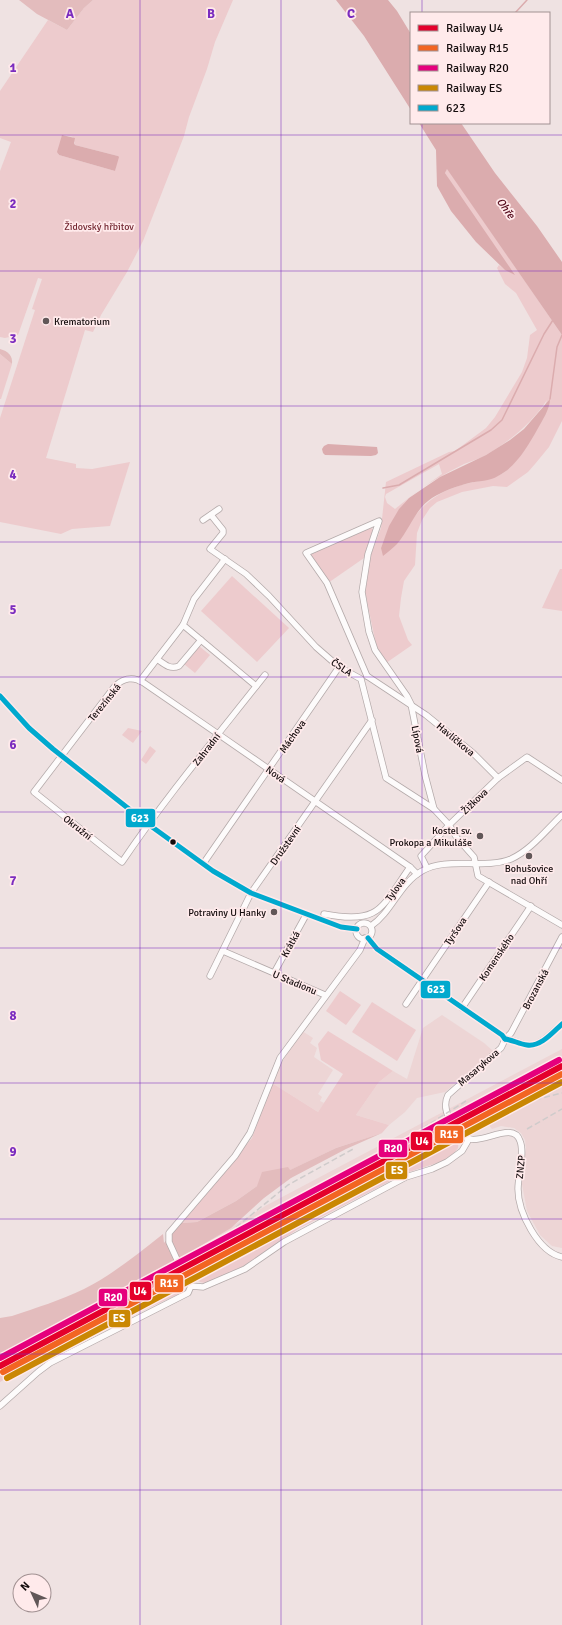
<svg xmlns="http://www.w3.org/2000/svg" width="562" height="1625" font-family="Signika,sans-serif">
<rect width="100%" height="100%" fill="#efe2e2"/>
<g fill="#edd5d5">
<path d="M442,1015L484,1043L493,1051L445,1092L417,1098L405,1112L389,1125L356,1115L379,1082L393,1071L407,1079L423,1028Z"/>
<path d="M302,1031L313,1038L310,1043L317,1048L314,1057L333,1070L318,1094L322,1097L320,1101L324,1103L318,1112L272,1083L280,1065Z"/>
<path d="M562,1049V1081L297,1223L191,1268L0,1371V1358L192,1251L267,1205Z"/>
<path d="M562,1083V1248L552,1246L540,1235L527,1211L521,1179L526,1149L525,1140L521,1133L514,1128L501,1126L492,1129L488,1124Z"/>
</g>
<g fill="#edcbcd" fill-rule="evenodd">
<path d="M93,0H233L215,42L207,69L189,117L184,136L143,241L127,272L101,315L93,332L85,330L46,458L76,464V468L92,469L130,462L110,526L72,529L61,534L0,522V418L35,310L32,309L42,279L38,278L18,335L5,338L0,337V171L11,142L0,138V91L48,20L67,30L84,8ZM64,135L73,137L75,145L118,156L115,171L59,155L58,154L62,136Z"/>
<path d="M447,168L562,335V421L549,447L535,464L528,472L507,487L493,486L462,492L437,502L430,508L422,520L417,533L415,565L404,581L401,598L399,616L408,640L412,645L386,663L377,649L365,592L371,554L381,528L386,482L449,452L455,451L486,428L495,417L522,372L527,358L530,335L537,330L516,293L505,284L497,268L499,265L507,271L445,173ZM547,400C537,427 529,451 506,471C496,479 482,480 469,483C429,493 418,509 397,543L381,548C388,531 395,511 409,498C425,484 445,474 464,464C471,461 479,459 486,455C511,440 531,424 547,400ZM439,464L442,474L415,493L395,509L387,503L385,497L386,494Z"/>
<path d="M0,354L12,364L1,399H0Z"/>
<path d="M372,528L374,533L364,558L328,583L309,555L350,535Z"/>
<path d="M560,569H562V611L542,608Z"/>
<path d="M232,576L289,628L257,662L201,611Z"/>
<path d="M199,646L210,655L195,673L184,664Z"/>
<path d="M128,728L142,731L133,743L122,735Z"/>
<path d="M150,746L156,751L146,764L141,760Z"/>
<path d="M340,991L361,1005L346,1025L326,1011Z"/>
<path d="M372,1002L416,1030L397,1061L352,1032Z"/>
<path d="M328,1031L393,1071L379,1082L356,1115L389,1125L382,1133L336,1148L257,1186L236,1201L197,1222L181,1223L252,1138L272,1083L318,1112L343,1074L321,1060L318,1044Z"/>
<path d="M459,1138L458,1148L454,1153L443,1161L406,1173L298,1229L244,1266L207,1283C197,1283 194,1278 190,1269C225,1252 262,1240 297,1223Z"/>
<path d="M173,1278H180L184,1285V1289L179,1294L50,1353L0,1382V1371Z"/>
</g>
<g fill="#e3bcbd">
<path d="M19,0H93L84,8L67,30L37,14Z"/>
<path d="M0,349C8,351 13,356 12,364L0,354Z"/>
<path d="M382,1133L346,1149L291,1178L264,1198L231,1228L192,1251L0,1358V1318L12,1316C36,1308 61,1300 84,1289C112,1275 139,1253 163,1234L164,1243L181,1223L197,1222L236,1201L257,1186L262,1172L288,1167L290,1170L336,1148Z"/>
</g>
<g fill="#dbacae">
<path d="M336,0H388L397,11L411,34V110L364,36Z"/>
<path d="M419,123H461L495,173L537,226L562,262V335L447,169L445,173L515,275L505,270L476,242L451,211L437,186L436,150Z"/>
<path d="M62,135L75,138L74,143L75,145L118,156L119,157L115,171L59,155L57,152Z"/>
<path d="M550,399C550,409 542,421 537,430C528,446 516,467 498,476C490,481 478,481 469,483C457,486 443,491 432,498C415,509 410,529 397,544C393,548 388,552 383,556L381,548L389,526L399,509L409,498L440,477L486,455L510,440L524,429Z"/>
<path d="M328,444L377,447L378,453L376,455L371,456L325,455L323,453L322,449L324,446Z"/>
</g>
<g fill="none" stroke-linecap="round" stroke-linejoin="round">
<g stroke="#dbacae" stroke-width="1.5">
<path d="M515,13L527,0"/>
<path d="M550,399L557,347L562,335"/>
<path d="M383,488L399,485L491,430L502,420L544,334L553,320"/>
</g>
<defs>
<g id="minor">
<path d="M211,515L223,530V533L210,549L246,574L269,596L316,647L339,667L361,679L386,778L434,809"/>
<path d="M203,520L219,509"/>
<path d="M225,559L194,599L183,625L256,686"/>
<path d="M157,659C164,664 170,670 179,666L201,640"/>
<path d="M265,675C217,736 166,797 122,862L34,792L115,686C124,678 133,676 144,683C233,744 322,806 410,867L417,874"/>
<path d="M367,676L327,583L306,553L379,521L368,554L362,592L369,632L375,650L407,696L411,704L425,775L434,809L449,825L457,838L474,857L478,876L562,925"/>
<path d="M367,676L426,715L473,753L498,778"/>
<path d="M140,681L183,625"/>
<path d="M0,696L29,728L53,749L148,824L213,871L251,893L341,927L357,929"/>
<path d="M203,864L339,667"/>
<path d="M427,868L421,856L449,825L498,778L527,757L562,780"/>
<path d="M324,914C380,925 381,908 410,867"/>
<circle cx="364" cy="931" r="8"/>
<path d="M371,926C392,912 399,884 422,871C447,856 484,870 511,859C531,850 547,829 562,815"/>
<path d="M365,938L360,950L280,1058L250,1133L235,1156L169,1233V1242L185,1277L191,1286L203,1287L245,1269L284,1242L312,1227L406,1177L432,1169L447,1162L462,1151L469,1139"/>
<path d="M368,938L377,949L502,1035L505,1039"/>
<path d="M223,951L325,995"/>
<path d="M274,973L306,915"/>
<path d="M210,976L251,893L372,720"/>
<path d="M406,1004L489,882"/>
<path d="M462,1008L531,906"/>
<path d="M505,1039L503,1044L501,1048L448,1095C444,1103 445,1110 449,1118C454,1126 461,1137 470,1139C484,1143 514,1121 520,1141C525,1153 518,1175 518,1189C518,1212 538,1252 562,1257"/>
<path d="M505,1039L511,1033L562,937"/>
<path d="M505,1039C513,1039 519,1044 527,1045C539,1048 553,1031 562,1024"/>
<path d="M0,1406L38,1372L50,1363L188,1293L191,1286"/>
</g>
</defs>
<use href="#minor" stroke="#b4aaaa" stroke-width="7"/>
<use href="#minor" stroke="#fdfbfb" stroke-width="5.5"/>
<g stroke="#cfcbcb" stroke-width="1.5" stroke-dasharray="6 3" stroke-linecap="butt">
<path d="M485,1119L530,1101L562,1093"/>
<path d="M423,1128L466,1101"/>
<path d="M527,1129L562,1109"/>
<path d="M229,1233L288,1185L355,1148"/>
<path d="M95,1308L192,1256"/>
</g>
<defs>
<g id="bus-1">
<path d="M0,696L29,728L53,749L148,824L213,871L251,893L341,927L357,929"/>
<path d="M368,938L377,949L502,1035L505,1039"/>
<path d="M505,1039C513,1040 519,1044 527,1045C541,1047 553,1032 562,1024"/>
</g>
</defs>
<use href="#bus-1" stroke="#ffeaeb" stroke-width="8"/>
<use href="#bus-1" stroke="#00a9ce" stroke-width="5"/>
<defs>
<path id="rail-1" d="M0,1366L562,1066"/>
<path id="rail-2" d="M3,1372L562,1074"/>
<path id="rail-3" d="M0,1358L559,1060"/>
<path id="rail-4" d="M7,1378L562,1082"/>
</defs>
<use href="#rail-1" stroke="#ffeaeb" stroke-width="9"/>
<use href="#rail-2" stroke="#ffeaeb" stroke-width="9"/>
<use href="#rail-3" stroke="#ffeaeb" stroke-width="9"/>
<use href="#rail-4" stroke="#ffeaeb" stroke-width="9"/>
<use href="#rail-1" stroke="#e4002b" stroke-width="6"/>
<use href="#rail-2" stroke="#f26522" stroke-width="6"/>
<use href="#rail-3" stroke="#e5007d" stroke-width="6"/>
<use href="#rail-4" stroke="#ca8703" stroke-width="6"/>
</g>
<path fill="none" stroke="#7b2cbf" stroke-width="1" stroke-opacity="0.55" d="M140,0V1625M281,0V1625M422,0V13M422,123V1625M0,135H562M0,271H562M0,406H562M0,542H562M0,677H562M0,812H562M0,948H562M0,1083H562M0,1219H562M0,1354H562M0,1490H562"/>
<g fill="#615758" stroke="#ffeaeb" stroke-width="1.5">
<circle cx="46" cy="321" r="4"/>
<circle cx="480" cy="836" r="4"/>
<circle cx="529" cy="856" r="4"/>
<circle cx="274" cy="912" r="4"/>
</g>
<circle fill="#140c0d" stroke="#ffeaeb" stroke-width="1.5" cx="173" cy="842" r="3.5"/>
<g text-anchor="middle" stroke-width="3.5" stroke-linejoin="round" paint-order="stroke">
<g font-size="10" fill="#762b35" stroke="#ffeaeb">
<text x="99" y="230">Židovský hřbitov</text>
</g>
<g font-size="10" fill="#140c0d" stroke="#ffeaeb" text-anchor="end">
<text x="54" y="325" text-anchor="start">Krematorium</text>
<text x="472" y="834">Kostel sv.<tspan x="472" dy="12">Prokopa a Mikuláše</tspan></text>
<text x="529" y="872" text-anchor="middle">Bohušovice<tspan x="529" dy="12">nad Ohří</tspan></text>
<text x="266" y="916">Potraviny U Hanky</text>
</g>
<g font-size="10" fill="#140c0d" stroke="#ffeaeb">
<text transform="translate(342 667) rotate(34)" y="4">ČSLA</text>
<text transform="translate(104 702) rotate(-51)" y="4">Terezínská</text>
<text transform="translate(292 736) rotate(-55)" y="4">Máchova</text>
<text transform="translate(418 739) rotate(79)" y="4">Lípová</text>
<text transform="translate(456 739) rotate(40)" y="4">Havlíčkova</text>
<text transform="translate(206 749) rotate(-52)" y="4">Zahradní</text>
<text transform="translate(276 774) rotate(35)" y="4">Nová</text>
<text transform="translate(474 801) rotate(-44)" y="4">Žižkova</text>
<text transform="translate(78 827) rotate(38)" y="4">Okružní</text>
<text transform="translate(285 845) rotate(-55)" y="4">Družstevní</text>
<text transform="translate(395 889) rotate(-54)" y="4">Tylova</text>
<text transform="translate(455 931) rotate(-56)" y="4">Tyršova</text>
<text transform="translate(290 944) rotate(-61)" y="4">Krátká</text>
<text transform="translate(496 957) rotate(-56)" y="4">Komenského</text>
<text transform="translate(295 982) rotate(23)" y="4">U Stadionu</text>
<text transform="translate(535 989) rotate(-62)" y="4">Brozanská</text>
<text transform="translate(478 1067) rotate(-41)" y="4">Masarykova</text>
<text transform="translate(520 1167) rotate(-84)" y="4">ZNZP</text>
</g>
<g font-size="11" font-style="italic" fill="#510517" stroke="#ffeaeb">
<text transform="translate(506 208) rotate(54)" y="4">Ohře</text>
</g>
</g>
<g font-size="13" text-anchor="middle" font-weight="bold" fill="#7b2cbf" stroke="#ffeaeb" stroke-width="3.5" stroke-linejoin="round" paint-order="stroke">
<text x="70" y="18">A</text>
<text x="211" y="18">B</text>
<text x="351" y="18">C</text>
<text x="13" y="72">1</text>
<text x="13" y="208">2</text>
<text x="13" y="343">3</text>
<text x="13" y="479">4</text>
<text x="13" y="614">5</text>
<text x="13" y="749">6</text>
<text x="13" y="885">7</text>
<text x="13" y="1020">8</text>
<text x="13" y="1156">9</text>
</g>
<g stroke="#ffeaeb" stroke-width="1.5">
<rect x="125" y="808" width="31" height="20" rx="4" fill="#00a9ce"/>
<rect x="420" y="980" width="31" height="19" rx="4" fill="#00a9ce"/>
<rect x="434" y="1125" width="30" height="19" rx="4" fill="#f26522"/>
<rect x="410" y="1131" width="23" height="20" rx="4" fill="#e4002b"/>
<rect x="378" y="1139" width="30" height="19" rx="4" fill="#e5007d"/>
<rect x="385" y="1161" width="23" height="19" rx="4" fill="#ca8703"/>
<rect x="154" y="1274" width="30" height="19" rx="4" fill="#f26522"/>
<rect x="129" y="1281" width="23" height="20" rx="4" fill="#e4002b"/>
<rect x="98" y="1288" width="30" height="19" rx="4" fill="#e5007d"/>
<rect x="108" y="1309" width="23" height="19" rx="4" fill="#ca8703"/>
</g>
<g font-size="11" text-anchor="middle" font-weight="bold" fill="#fff">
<text x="140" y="822">623</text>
<text x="436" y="993">623</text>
<text x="449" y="1138">R15</text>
<text x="422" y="1145">U4</text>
<text x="393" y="1152">R20</text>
<text x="397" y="1174">ES</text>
<text x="169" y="1287">R15</text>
<text x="140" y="1295">U4</text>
<text x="113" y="1301">R20</text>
<text x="119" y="1322">ES</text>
</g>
<rect x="410" y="12" width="140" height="112" fill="#ffeaeb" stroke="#a19192"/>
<rect x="418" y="25" width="20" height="6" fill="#e4002b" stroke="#a19192"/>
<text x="446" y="32" font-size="12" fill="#140c0d">Railway U4</text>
<rect x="418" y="45" width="20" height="6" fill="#f26522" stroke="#a19192"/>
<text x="446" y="52" font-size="12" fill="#140c0d">Railway R15</text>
<rect x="418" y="65" width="20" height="6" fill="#e5007d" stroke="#a19192"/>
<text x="446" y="72" font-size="12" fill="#140c0d">Railway R20</text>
<rect x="418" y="85" width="20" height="6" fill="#ca8703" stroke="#a19192"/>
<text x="446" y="92" font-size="12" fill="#140c0d">Railway ES</text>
<rect x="418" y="105" width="20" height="6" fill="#00a9ce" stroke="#a19192"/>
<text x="446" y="112" font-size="12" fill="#140c0d">623</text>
<g transform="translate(32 1593) rotate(314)"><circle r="19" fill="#ffeaeb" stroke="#a19192"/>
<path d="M0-3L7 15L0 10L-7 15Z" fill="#615758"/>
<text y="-6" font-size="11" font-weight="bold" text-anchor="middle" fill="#140c0d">N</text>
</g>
</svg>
